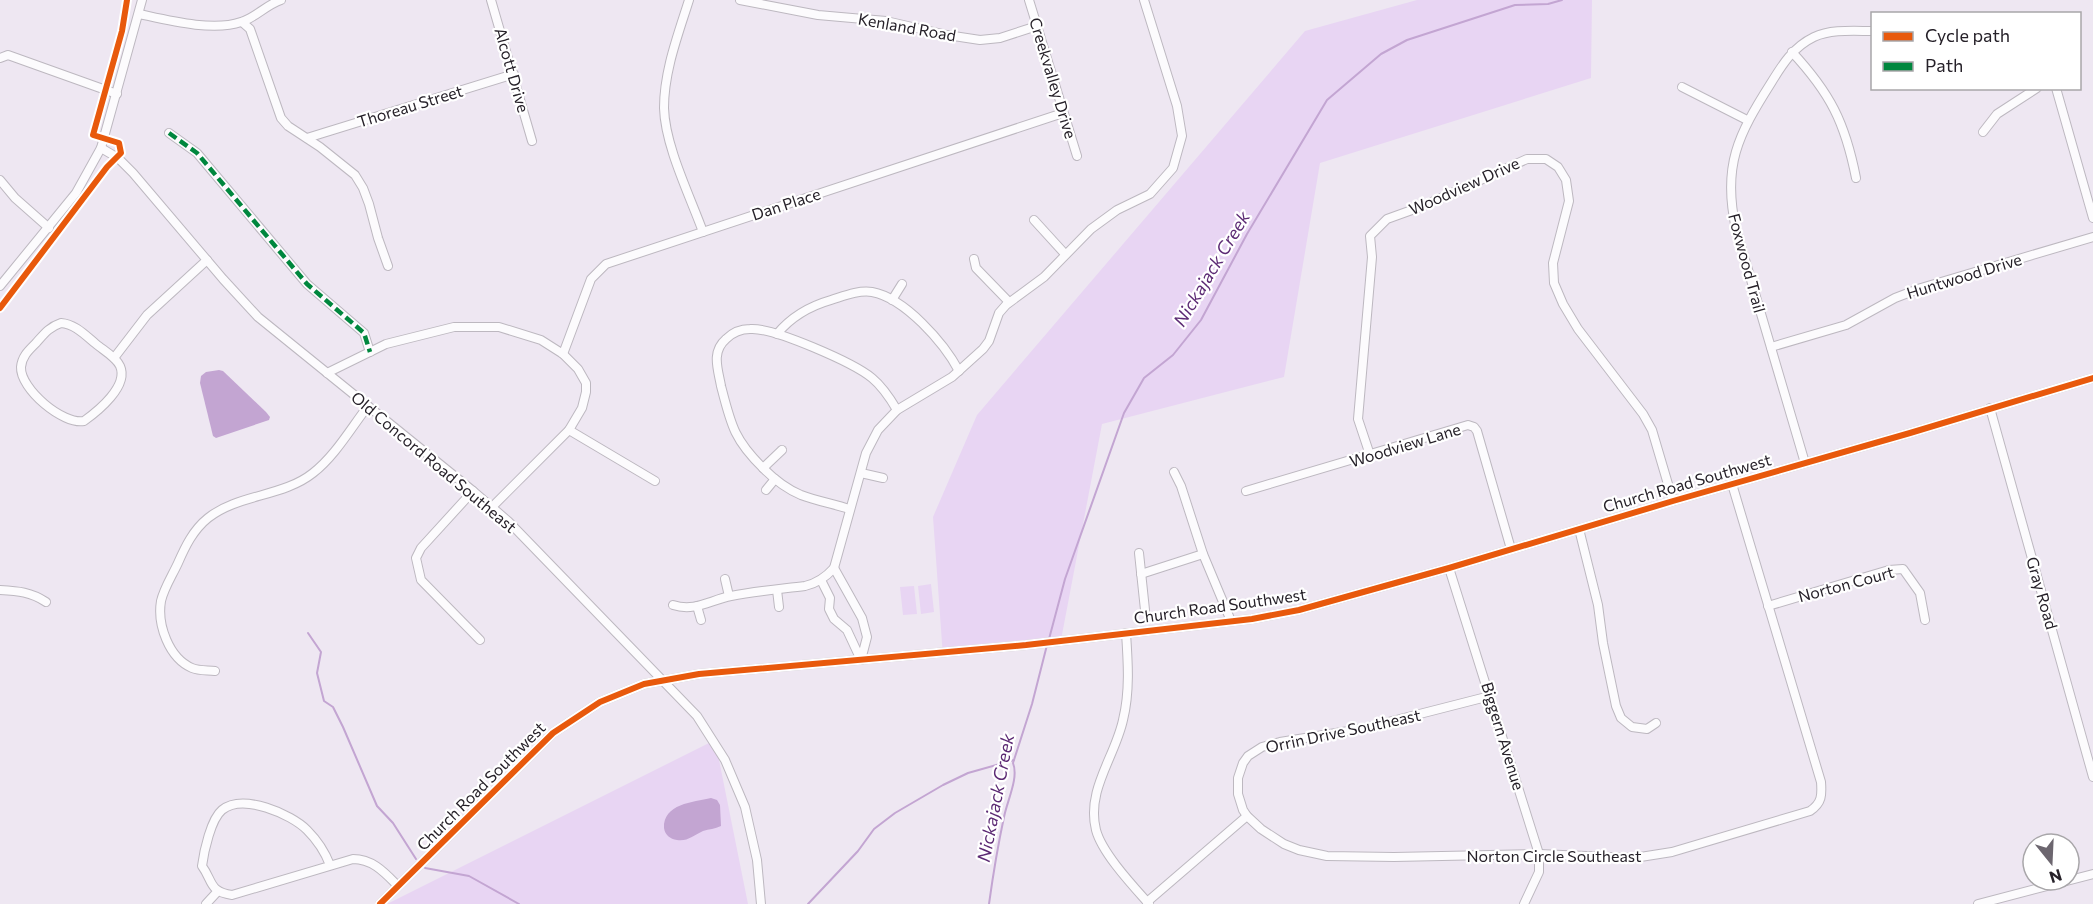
<svg xmlns="http://www.w3.org/2000/svg" width="2093" height="904" font-family="Commissioner,sans-serif">
<rect width="100%" height="100%" fill="#eee7f2"/>
<g fill="#e8d5f3">
<path d="M1417,0H1592L1591,78L1320,163L1284,377L1102,424L1061,640L943,657L933,517L977,415L1305,31Z"/>
<path d="M931,584L934,612L921,614L918,586Z"/>
<path d="M914,586L917,614L903,615L900,587Z"/>
<path d="M715,740L748,904H387Z"/>
</g>
<g fill="#c3a5d2">
<path d="M219,370L223,371L266,412L270,417L269,420L216,438L213,436L200,383L201,376L206,372Z"/>
<path d="M711,798L717,800L720,805L721,826C715,829 709,829 703,831C694,835 687,842 677,840C670,839 665,835 664,828C663,804 693,802 711,798Z"/>
</g>
<g fill="none" stroke-linecap="round" stroke-linejoin="round">
<g stroke="#c3a5d2" stroke-width="2">
<path d="M308,633L321,652L317,673L324,701L333,707L343,727L377,806L393,823L416,859"/>
<path d="M1049,639L1065,579L1124,413L1144,378L1173,355L1201,320L1247,234L1327,100L1381,54L1407,40L1515,5L1548,4L1562,0"/>
<path d="M425,868L469,876L519,904"/>
<path d="M808,904L858,851L874,829L895,813L943,785L968,773L1014,760"/>
<path d="M989,904C993,875 998,845 1004,817C1007,801 1019,778 1013,763L1032,704L1047,645"/>
</g>
<defs>
<g id="minor">
<path d="M491,0L532,141"/>
<path d="M689,0C678,35 664,71 664,108C665,146 690,196 703,232"/>
<path d="M740,0L818,15L886,21L947,35L980,40L1000,38L1037,26"/>
<path d="M1029,0L1077,156"/>
<path d="M139,14C167,20 213,32 241,22C255,18 266,5 281,0"/>
<path d="M242,22L250,29L281,118L288,126L320,147L355,175L363,188L369,204L378,238L388,266"/>
<path d="M1792,52C1830,93 1845,122 1856,178"/>
<path d="M0,58L8,55L117,94"/>
<path d="M1682,87L1747,120"/>
<path d="M2056,88L2093,218"/>
<path d="M1983,132L1997,114L2037,88"/>
<path d="M169,133L197,153L307,284L364,333L370,352"/>
<path d="M307,138L514,74"/>
<path d="M101,148L118,158L133,173L223,279L258,317L473,491L508,521L697,716L725,760L745,807L757,860L761,904"/>
<path d="M0,180L15,198L49,228"/>
<path d="M1034,220L1065,254"/>
<path d="M974,259L976,268L1009,302"/>
<path d="M0,286L76,193L101,148L142,0"/>
<path d="M892,300L902,284"/>
<path d="M61,323C75,324 85,335 96,344C103,350 116,357 120,366C129,386 98,411 84,421C63,425 20,389 21,367C22,356 29,350 36,343C44,334 49,327 61,323Z"/>
<path d="M777,334C791,317 810,306 831,300C844,296 858,290 872,292C905,298 944,343 959,371"/>
<path d="M1771,347L1846,325L1895,298L1921,288L2093,237"/>
<path d="M563,354L591,279L606,264L1063,113"/>
<path d="M114,358L147,315L207,260"/>
<path d="M327,373L386,344L454,327H499L541,340L563,354L578,369L586,383V392L582,408L569,430L492,507"/>
<path d="M1990,408L2093,777"/>
<path d="M569,430L655,481"/>
<path d="M1370,455L1358,419L1372,257L1370,236L1387,219L1423,206L1527,159H1546L1558,167L1566,180L1569,201L1553,263L1554,283L1563,304L1578,329L1643,414L1652,430L1673,501"/>
<path d="M1805,463L1736,229C1722,166 1738,135 1771,83C1782,65 1793,47 1814,37C1831,29 1854,31 1872,31"/>
<path d="M763,468L782,450"/>
<path d="M1174,472L1181,486L1203,554L1231,621"/>
<path d="M861,473L883,478"/>
<path d="M766,490L775,479"/>
<path d="M473,491L421,548L416,558L421,580L480,640"/>
<path d="M1246,491L1468,425L1474,427L1477,431L1511,549"/>
<path d="M849,509C834,504 817,501 801,495C787,489 775,480 764,469C734,440 731,425 721,386C718,369 711,352 726,339C732,333 741,329 750,329C773,327 854,363 872,378C883,387 890,398 897,410"/>
<path d="M1579,529L1598,605L1603,643L1616,706L1621,718L1632,727L1647,729L1656,723"/>
<path d="M1139,553L1145,610"/>
<path d="M834,568L862,618L867,637L861,660"/>
<path d="M1449,568L1539,854V872L1524,904"/>
<path d="M1141,574L1203,554"/>
<path d="M725,579L729,596"/>
<path d="M821,580L830,598L829,609L834,619L847,630L861,660"/>
<path d="M0,590C18,591 31,592 46,602"/>
<path d="M777,590L779,607"/>
<path d="M673,605C695,612 710,600 731,596C756,591 781,589 805,586C818,583 826,577 834,568L866,453L878,430L897,410L952,377L983,349L989,341L999,313L1006,305L1044,277L1091,229L1117,210L1150,194L1173,168L1182,136L1177,106L1144,0"/>
<path d="M697,606L701,620"/>
<path d="M1768,606L1889,570L1903,569L1920,593L1925,620"/>
<path d="M1126,633C1128,662 1130,692 1123,720C1115,757 1086,790 1096,830C1102,853 1133,886 1149,904"/>
<path d="M215,671C208,670 199,671 192,668C169,658 157,625 161,601C164,588 172,576 178,563C185,547 193,530 208,518C238,494 283,497 313,473C335,456 351,428 368,406"/>
<path d="M1490,696L1361,729L1280,742L1262,747L1248,756L1243,763L1238,778V794L1243,810L1247,816L1261,829L1284,844L1299,850L1327,856L1394,857L1539,854L1634,858L1672,852L1810,811C1822,803 1822,795 1821,782L1732,484"/>
<path d="M330,865C325,852 318,841 307,830C291,814 243,793 222,810C211,819 204,851 202,866C213,881 209,892 232,895L353,859C373,859 385,873 398,886"/>
<path d="M1147,902L1247,816"/>
<path d="M206,904L218,891"/>
<path d="M380,904L553,733L600,702L644,684L699,674L1026,645L1252,619L1299,610L1449,568L1673,501L1910,433L2093,378"/>
<path d="M1978,904L2093,874"/>
</g>
</defs>
<use href="#minor" stroke="#bdb8c0" stroke-width="10"/>
<use href="#minor" stroke="#fcfbfd" stroke-width="8"/>
<path stroke="#00873e" stroke-width="4.5" stroke-dasharray="9 4.5" stroke-linecap="butt" d="M169,133L197,153L307,284L364,333L370,352"/>
<defs>
<g id="cycleway">
<path d="M0,308L107,167L121,153L119,143L93,135L122,31L127,0"/>
<path d="M380,904L553,733L600,702L644,684L699,674L1026,645L1252,619L1299,610L1449,568L1673,501L1910,433L2093,378"/>
</g>
</defs>
<use href="#cycleway" stroke="#fff" stroke-width="10"/>
<use href="#cycleway" stroke="#e8590c" stroke-width="6"/>
</g>
<g text-anchor="middle" stroke-width="4.5" stroke-linejoin="round" paint-order="stroke">
<g font-size="16" fill="#262129" stroke="#fff">
<text transform="translate(907 27) rotate(10)" y="6">Kenland Road</text>
<text transform="translate(512 70) rotate(74)" y="6">Alcott Drive</text>
<text transform="translate(1053 78) rotate(73)" y="6">Creekvalley Drive</text>
<text transform="translate(410 106) rotate(-17)" y="6">Thoreau Street</text>
<text transform="translate(1464 186) rotate(-24)" y="6">Woodview Drive</text>
<text transform="translate(786 204) rotate(-18)" y="6">Dan Place</text>
<text transform="translate(1747 263) rotate(75)" y="6">Foxwood Trail</text>
<text transform="translate(1964 276) rotate(-17)" y="6">Huntwood Drive</text>
<text transform="translate(1405 445) rotate(-17)" y="6">Woodview Lane</text>
<text transform="translate(434 462) rotate(40)" y="6">Old Concord Road Southeast</text>
<text transform="translate(1687 483) rotate(-16)" y="6">Church Road Southwest</text>
<text transform="translate(1846 584) rotate(-15)" y="6">Norton Court</text>
<text transform="translate(2042 593) rotate(74)" y="6">Gray Road</text>
<text transform="translate(1220 606) rotate(-8)" y="6">Church Road Southwest</text>
<text transform="translate(1343 731) rotate(-12)" y="6">Orrin Drive Southeast</text>
<text transform="translate(1503 736) rotate(73)" y="6">Biggern Avenue</text>
<text transform="translate(481 786) rotate(-45)" y="6">Church Road Southwest</text>
<text x="1554" y="862">Norton Circle Southeast</text>
</g>
<g font-size="18" font-style="italic" fill="#5c2a74" stroke="#fff">
<text transform="translate(1212 269) rotate(-59)" y="6">Nickajack Creek</text>
<text transform="translate(996 798) rotate(-79)" y="6">Nickajack Creek</text>
</g>
</g>
<rect x="1871" y="12" width="210" height="78" fill="#ffffff" stroke="#a8a6a9" stroke-width="1.5"/>
<rect x="1883" y="32" width="30" height="9" fill="#e8590c" stroke="#a8a6a9" stroke-width="1.5"/>
<text x="1925" y="42" font-size="18" fill="#262129">Cycle path</text>
<rect x="1883" y="62" width="30" height="9" fill="#00873e" stroke="#a8a6a9" stroke-width="1.5"/>
<text x="1925" y="72" font-size="18" fill="#262129">Path</text>
<g transform="translate(2051 862) rotate(162)"><circle r="28" fill="#ffffff" stroke="#a8a6a9" stroke-width="1.5"/>
<path d="M0-4.5L10 22L0 15L-10 22Z" fill="#6c666f"/>
<text y="-9" font-size="16" font-weight="bold" text-anchor="middle" fill="#262129">N</text>
</g>
</svg>
